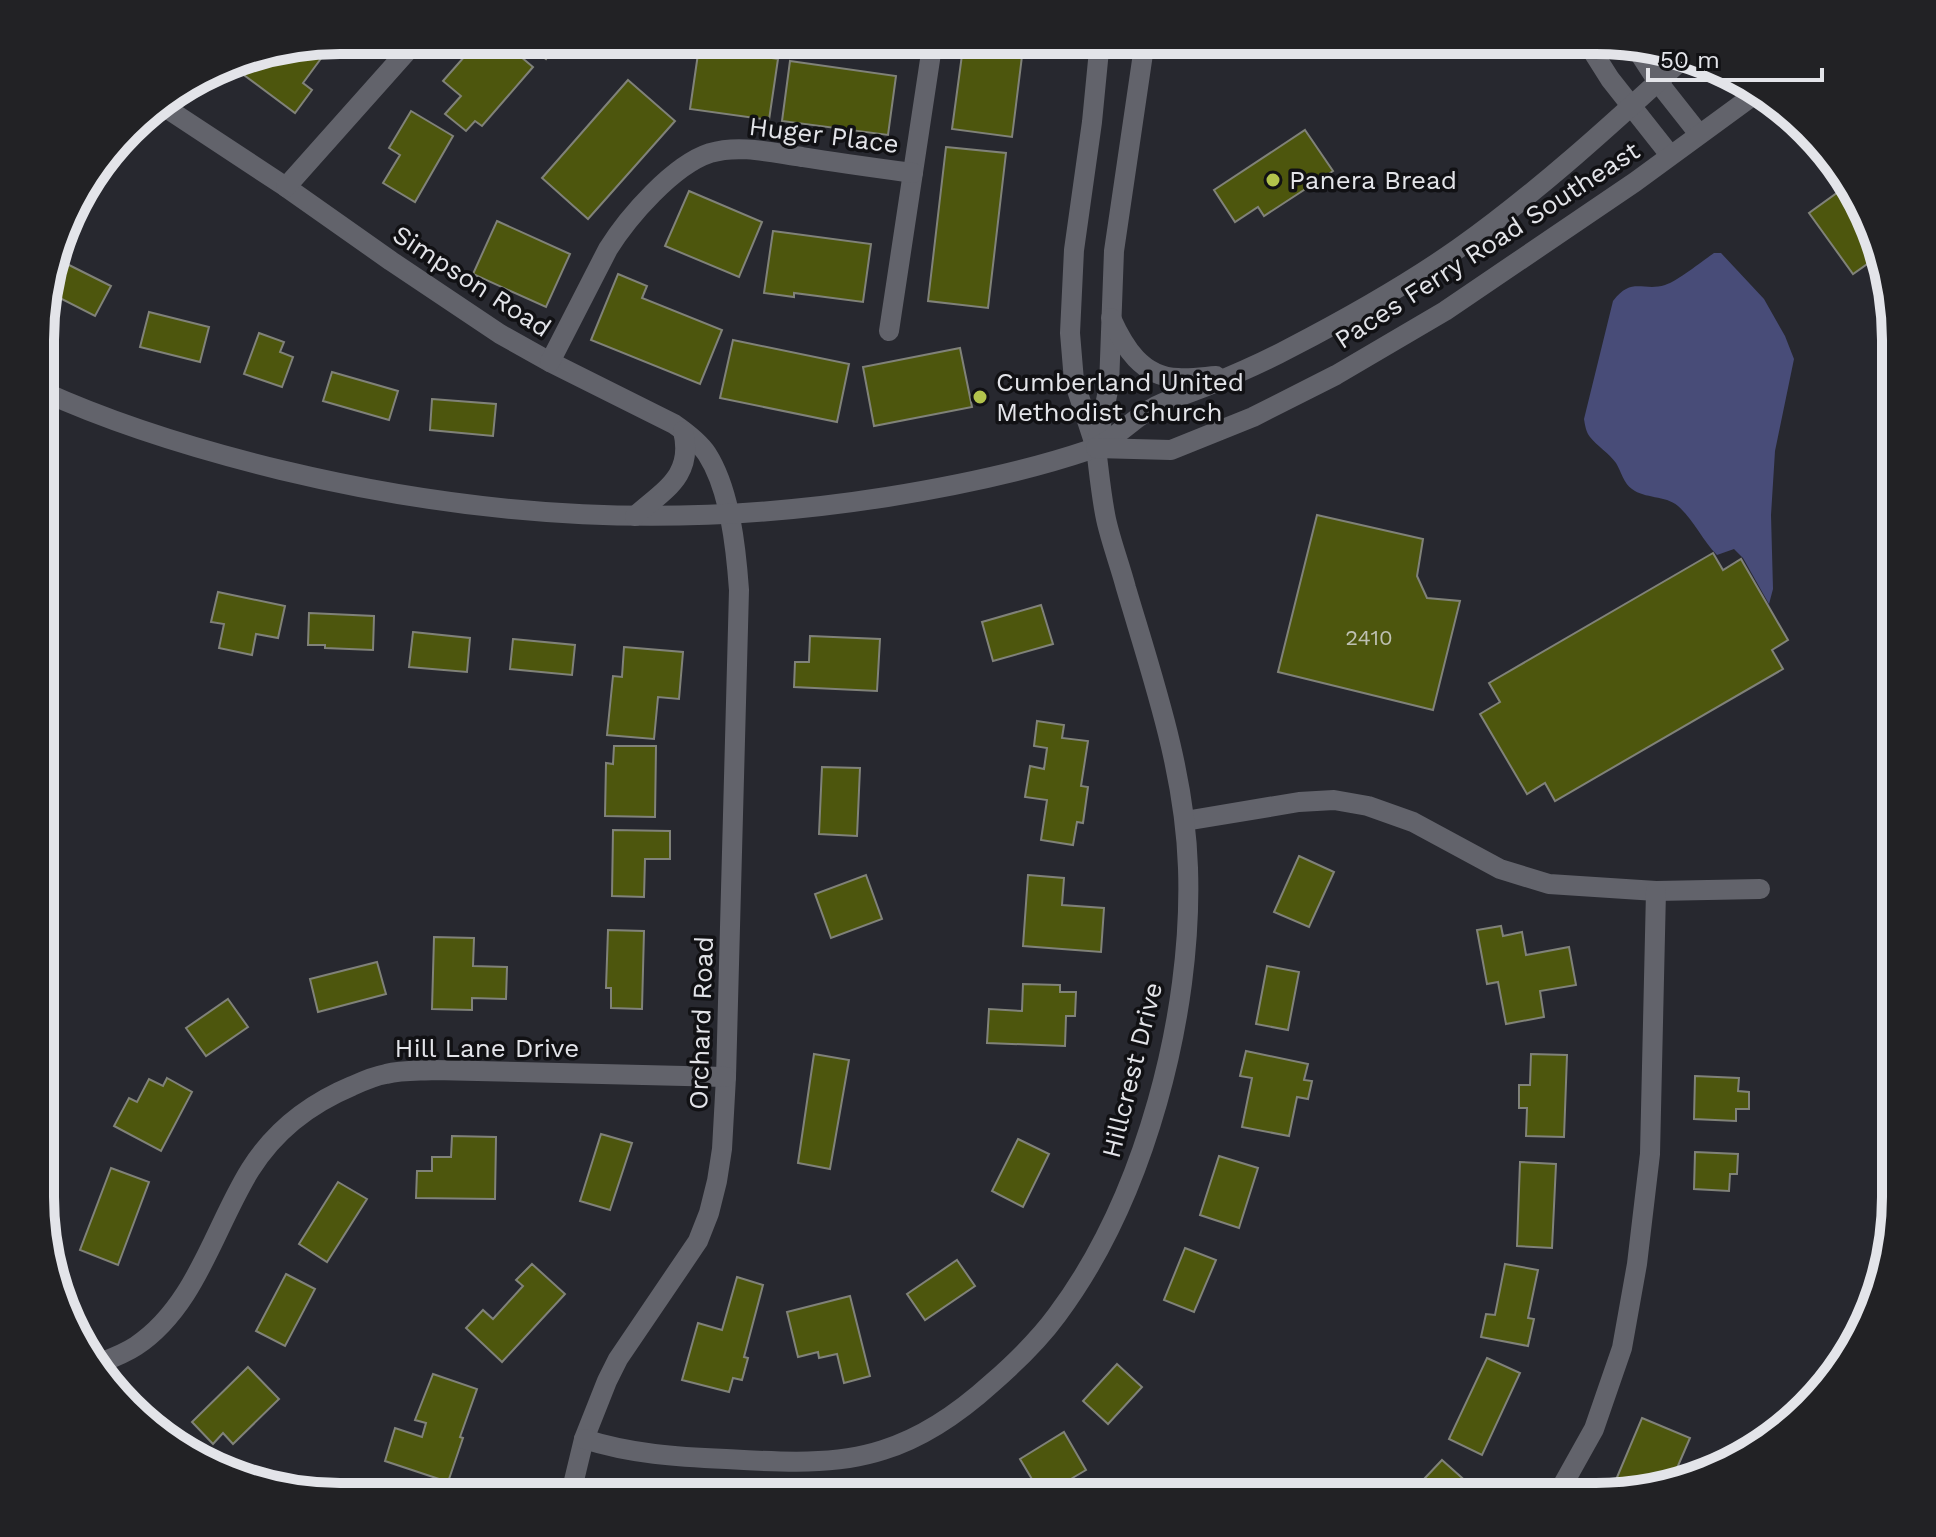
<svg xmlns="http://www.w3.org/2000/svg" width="1936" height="1537" font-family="'Work Sans',sans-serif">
<rect width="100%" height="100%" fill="#27282f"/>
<path fill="#484c78" d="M1714,253H1721L1764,299L1785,336L1794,359L1775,451L1771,515L1773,589L1769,604L1743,558L1734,549L1717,555C1702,540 1694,520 1678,506C1665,495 1645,499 1632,489C1624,484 1621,471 1616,463C1609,453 1597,446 1590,437C1586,432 1585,425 1584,419L1613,301C1632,276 1643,292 1665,285C1678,281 1702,261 1714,253Z"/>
<g fill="#4d560d" stroke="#808279" stroke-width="2">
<path d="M479,40H501L533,67L482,126L475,121L466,131L445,114L461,96L443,81Z"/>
<path d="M520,40H560L546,59Z"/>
<path d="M964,40H1024L1012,137L952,129Z"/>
<path d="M320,43L328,49L303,83L312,90L295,113L229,64L243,56Z"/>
<path d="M699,47L778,59L769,120L690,109Z"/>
<path d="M790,61L896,76L888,135L782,121Z"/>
<path d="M628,80L675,121L588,219L542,178Z"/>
<path d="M411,111L453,136L415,202L383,183L400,155L389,148Z"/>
<path d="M1305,130L1333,171L1264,216L1258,207L1235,222L1214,190Z"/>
<path d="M946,147L1006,153L988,308L928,301Z"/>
<path d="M1848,185L1865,208L1877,257L1853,274L1809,213Z"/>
<path d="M689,191L762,222L739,277L665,246Z"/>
<path d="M497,221L570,254L546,307L473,274Z"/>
<path d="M773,231L871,244L863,302L794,293V297L764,293Z"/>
<path d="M57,259L111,286L95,316L46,291Z"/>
<path d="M618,274L647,286L642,298L722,330L700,384L591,340Z"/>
<path d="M149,312L209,327L200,362L140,347Z"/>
<path d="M259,333L284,342L280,352L293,357L282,387L244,374Z"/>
<path d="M733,340L849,364L837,422L720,398Z"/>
<path d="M960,348L972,407L874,426L863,367Z"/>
<path d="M332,372L398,391L389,420L323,401Z"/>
<path d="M432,399L496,404L493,436L430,430Z"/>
<path d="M1317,515L1423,539L1417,576L1427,598L1460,601L1433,710L1278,672Z"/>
<path d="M1713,553L1723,570L1741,559L1788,640L1772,650L1783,669L1555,801L1545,783L1527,794L1480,714L1500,702L1489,683Z"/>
<path d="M218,592L285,606L278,638L256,634L252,655L219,648L224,624L211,622Z"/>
<path d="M1041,605L1053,644L993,661L982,622Z"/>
<path d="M309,613L374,616L373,650L325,648V645H308Z"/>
<path d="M413,632L470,638L467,672L409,667Z"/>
<path d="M810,636L880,639L877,691L794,687L795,662H809Z"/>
<path d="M513,639L575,645L572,675L510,669Z"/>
<path d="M624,647L683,652L679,699L658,697L654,739L607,735L613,676L622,677Z"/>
<path d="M1037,721L1064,725L1062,738L1088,741L1081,786L1088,787L1083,823L1077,822L1073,845L1041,840L1047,800L1025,797L1030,766L1044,769L1047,748L1034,746Z"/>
<path d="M614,746H656L655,817L605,816L606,763L613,764Z"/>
<path d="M822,767L860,768L857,836L819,834Z"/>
<path d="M613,830L670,831V859H645L644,897L612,896Z"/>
<path d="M1299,856L1334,872L1309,927L1274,912Z"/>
<path d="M866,875L882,919L831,938L815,894Z"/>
<path d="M1028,875L1064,878L1062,905L1104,908L1101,952L1023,946Z"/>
<path d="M1501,926L1503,936L1522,932L1526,955L1569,947L1576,985L1540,991L1544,1017L1506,1024L1498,982L1487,984L1477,930Z"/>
<path d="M608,930L644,931L642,1009L611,1008V988H606Z"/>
<path d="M434,937L474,938L473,966L507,967L506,999L472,998V1010L432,1009Z"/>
<path d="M377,962L386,994L318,1012L310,979Z"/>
<path d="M1267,966L1299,972L1288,1030L1256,1024Z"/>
<path d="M1023,984L1060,985V992H1076L1075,1016H1066L1065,1046L987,1043L989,1009L1022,1011Z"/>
<path d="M228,999L248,1027L206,1056L186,1028Z"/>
<path d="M1246,1051L1308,1064L1304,1080L1312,1081L1308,1099L1297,1097L1289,1136L1242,1127L1252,1078L1240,1076Z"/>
<path d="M814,1054L849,1060L830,1169L798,1163Z"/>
<path d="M1531,1054L1567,1055L1564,1137L1526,1136L1527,1108H1519V1085H1530Z"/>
<path d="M1695,1076L1739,1078L1738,1091L1749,1092V1109H1736V1121L1694,1119Z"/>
<path d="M167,1078L192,1092L161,1151L114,1126L129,1098L137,1102L149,1079L163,1086Z"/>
<path d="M601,1134L632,1143L610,1210L580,1201Z"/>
<path d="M452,1136L496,1137L495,1199L416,1198L417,1171H432V1157H451Z"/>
<path d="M1018,1139L1049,1154L1023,1207L992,1191Z"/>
<path d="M1695,1152L1738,1154L1737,1174H1730L1729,1191L1694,1189Z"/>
<path d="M1219,1156L1258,1168L1239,1228L1200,1215Z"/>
<path d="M1520,1162L1556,1164L1552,1248L1517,1246Z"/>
<path d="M111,1168L149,1182L118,1265L80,1250Z"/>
<path d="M338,1182L367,1199L327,1262L299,1244Z"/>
<path d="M1185,1248L1216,1260L1194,1312L1164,1300Z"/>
<path d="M957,1260L975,1286L925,1320L907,1294Z"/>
<path d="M532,1264L565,1294L502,1362L466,1328L483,1310L493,1319L523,1286L516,1280Z"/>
<path d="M1505,1264L1538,1270L1528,1318L1534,1319L1528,1346L1481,1337L1486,1314L1495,1315Z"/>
<path d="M286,1274L315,1289L285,1346L256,1331Z"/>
<path d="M737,1277L763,1285L744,1357L748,1358L742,1380L733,1378L729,1392L682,1380L698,1323L722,1330Z"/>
<path d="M850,1296L870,1376L844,1383L837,1354L819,1358L818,1352L798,1357L787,1312Z"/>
<path d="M1487,1358L1520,1373L1482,1455L1449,1439Z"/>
<path d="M1117,1364L1142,1387L1108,1424L1083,1401Z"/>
<path d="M248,1367L279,1399L233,1444L223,1433L213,1444L192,1422Z"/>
<path d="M433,1374L477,1389L460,1437L463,1438L448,1482L385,1461L395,1428L422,1437L426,1423L415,1420Z"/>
<path d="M1642,1418L1690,1438L1671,1482L1610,1494Z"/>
<path d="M1064,1432L1086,1470L1042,1496L1020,1459Z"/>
<path d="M1442,1460L1469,1484L1456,1497H1407Z"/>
</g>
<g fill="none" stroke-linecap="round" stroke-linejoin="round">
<g stroke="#62636b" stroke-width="20">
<path d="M1586,41L1610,79L1670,155"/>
<path d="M1634,45L1658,82L1699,134"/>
<path d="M160,104L286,187L391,261L500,334L550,362L674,424C687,433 699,442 707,454C730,490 736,548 739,590L726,1077L722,1149L717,1181L709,1213L698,1241L618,1359L607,1381L584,1439L570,1497"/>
<path d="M117,145L161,103"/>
<path d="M286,187L417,40"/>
<path d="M889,331L933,40"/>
<path d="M550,362L608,249C628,217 673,165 710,153C740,144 773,153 802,157C839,163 876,168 913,173"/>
<path d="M1185,821L1299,802L1334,800L1368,806L1413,822L1500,869L1549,884L1656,891L1760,889"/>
<path d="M97,1364C110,1359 124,1354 136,1346C196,1306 214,1228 250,1170C275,1130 309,1104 352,1086C363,1081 374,1076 386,1074C402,1070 418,1071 434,1070L726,1077"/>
<path d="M584,1439C631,1454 677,1457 726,1459C777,1462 834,1466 883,1450C925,1437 960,1412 992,1383C1016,1362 1038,1341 1057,1315C1145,1197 1193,1014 1188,868C1185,771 1153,679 1126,588C1120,565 1111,542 1106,519C1101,495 1099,471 1096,448"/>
<path d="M1556,1497L1594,1429L1622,1348L1637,1264L1650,1154L1656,891"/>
</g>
<g stroke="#62636b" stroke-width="20">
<path d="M1096,448L1074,381L1070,333L1074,250L1092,122L1100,40"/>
<path d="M1096,448L1109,386L1114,251L1145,40"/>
</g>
<g stroke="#62636b" stroke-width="20">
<path d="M1111,318C1124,347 1142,377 1178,378C1190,379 1203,377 1216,376"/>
<path d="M42,391C119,426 199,450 281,470C485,519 680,530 887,497C955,486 1024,472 1089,450C1114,441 1133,418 1156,406C1172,398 1190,393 1207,386C1234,375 1262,363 1288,349C1346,319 1405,286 1459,248C1539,191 1612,124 1685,57"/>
<path d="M1096,448L1171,450L1253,417L1336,375L1445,311L1635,182L1758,92"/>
<path d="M635,516C664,490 694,476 683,431"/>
</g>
</g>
<g fill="#b2c34c" stroke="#111114" stroke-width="3">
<circle cx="1273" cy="180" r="8"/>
<circle cx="980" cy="397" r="8"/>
</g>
<g text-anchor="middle" stroke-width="7" stroke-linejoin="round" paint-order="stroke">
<g font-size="22" fill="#bec0b2">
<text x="1369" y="645">2410</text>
</g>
<g font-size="26" fill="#e3e4e9" stroke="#111114">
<text transform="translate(824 135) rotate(7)" y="9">Huger Place</text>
<text transform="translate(1487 245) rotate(-33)" y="9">Paces Ferry Road Southeast</text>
<text transform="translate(472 281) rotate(33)" y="9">Simpson Road</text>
<text transform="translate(701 1023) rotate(-88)" y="9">Orchard Road</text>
<text x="487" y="1057">Hill Lane Drive</text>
<text transform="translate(1132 1070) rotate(-76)" y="9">Hillcrest Drive</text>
</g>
<g font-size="26" fill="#e3e4e9" stroke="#111114" text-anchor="start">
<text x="1289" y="189">Panera Bread</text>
<text x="996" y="391">Cumberland United<tspan x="996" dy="30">Methodist Church</tspan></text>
</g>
</g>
<path d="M0 0H1936V1537H0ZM340 54H1596A286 286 0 0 1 1882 340V1197A286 286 0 0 1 1596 1483H340A286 286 0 0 1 54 1197V340A286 286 0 0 1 340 54Z" fill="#222225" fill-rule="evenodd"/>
<path fill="none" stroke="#e3e4e9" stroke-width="10" d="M340 54H1596A286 286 0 0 1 1882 340V1197A286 286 0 0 1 1596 1483H340A286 286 0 0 1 54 1197V340A286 286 0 0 1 340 54Z"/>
<path d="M1648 68v12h174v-12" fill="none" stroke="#e3e4e9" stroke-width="4"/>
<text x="1660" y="68" font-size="24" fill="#e3e4e9" stroke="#111114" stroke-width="6" paint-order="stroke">50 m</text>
</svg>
